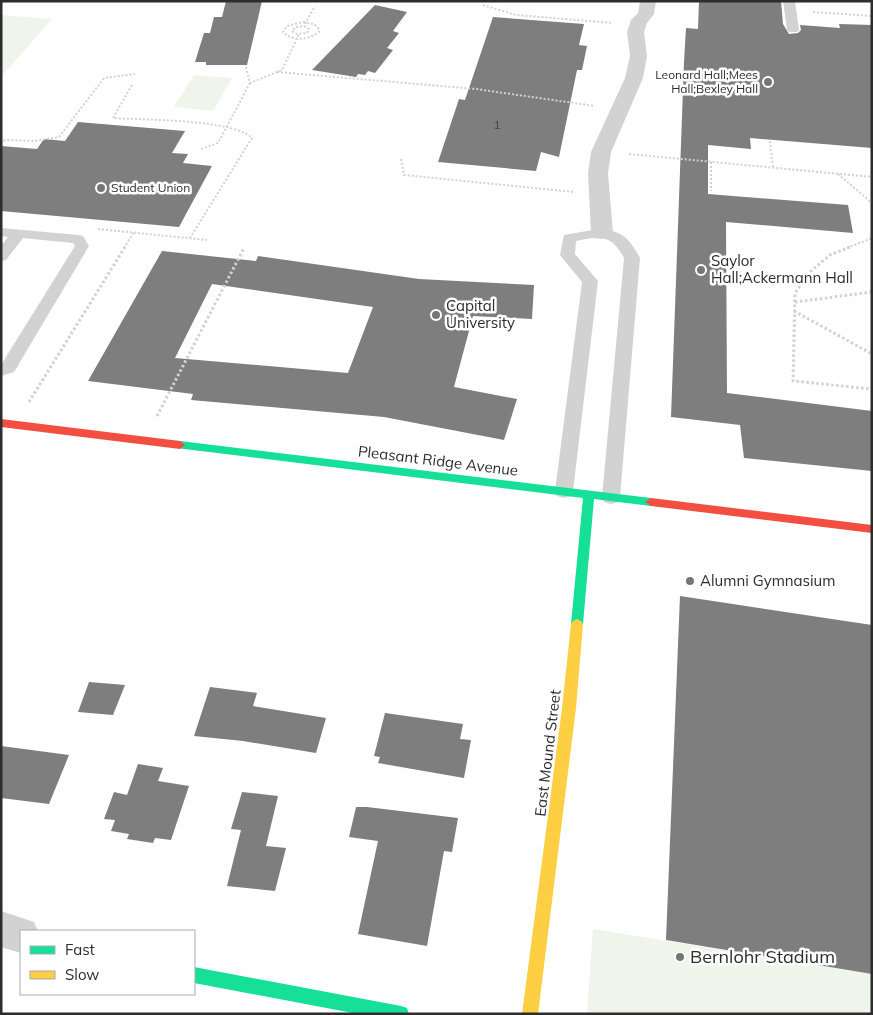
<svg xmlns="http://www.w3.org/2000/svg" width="873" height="1015" font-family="Mulish,sans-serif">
<rect width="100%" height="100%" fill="#fff"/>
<g fill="#eff5ea">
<path d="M1,15L52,19L1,77Z"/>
<path d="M194,75L232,78L213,111L174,107Z"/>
<path d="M593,929L872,974V1014H587Z"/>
</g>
<g fill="#7e7e7e" fill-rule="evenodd">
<path d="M226,1H262L247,65H206V62H195L204,33H210L214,17H222Z"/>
<path d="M699,1H781L783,24L789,34L798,33L801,30L800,25L840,28L839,24L872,25V148L750,138L751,149L708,145V194L848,205L853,233L726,222L727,393L872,411V471L744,458L740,425L671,417L684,62L686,28L698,29Z"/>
<path d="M375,5L407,12L393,31L399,33L387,48L393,50L375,73L368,71L365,75L358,74L356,77L312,70Z"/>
<path d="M493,17L584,24L579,45L587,46L582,70H577L559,157L541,152L536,171L438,162L459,99L465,100Z"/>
<path d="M78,122L185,131L172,153L188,154L183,163L212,166L179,227L1,211V146L37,149L44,139L65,141Z"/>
<path d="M162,251L256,261L258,256L419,279L534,285L532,319L473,316L454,387L517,399L504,440L384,417L191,400L193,394L88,381ZM212,284L373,307L348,373L175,358Z"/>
<path d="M680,596L872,625V974L666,940Z"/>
<path d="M89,682L125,685L113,715L78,712Z"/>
<path d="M210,687L257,693L253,706L326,718L316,753L243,741L194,736Z"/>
<path d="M385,713L463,724L460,739L471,740L464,778L378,763L380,757L374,756Z"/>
<path d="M1,746L69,755L49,804L1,798Z"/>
<path d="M138,764L163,768L158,781L189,786L171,840L155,838L153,843L127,839L129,834L111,831L115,820L104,819L114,792L127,795Z"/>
<path d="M242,792L278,796L266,846L286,848L275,891L227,886L241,830L231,829Z"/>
<path d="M356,807H367L458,818L452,852L444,851L427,946L358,934L378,841L349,837Z"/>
</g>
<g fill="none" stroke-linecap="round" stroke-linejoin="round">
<g stroke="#d2d2d2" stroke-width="2" stroke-dasharray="2 2" stroke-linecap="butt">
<path d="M483,5L516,15L613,23"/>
<path d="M813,12L872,16"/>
<path d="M303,22L314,24L319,29V32C308,40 293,42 283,32L287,26Z"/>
<path d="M305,24L315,6"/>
<path d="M304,26L309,29L307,33L297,34L292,31L296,27Z"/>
<path d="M246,67L250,83L282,70L299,34"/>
<path d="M277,72L476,89L595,106"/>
<path d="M132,85L113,118C143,120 233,119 252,138L190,238"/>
<path d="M770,141L773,168"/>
<path d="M1,144L5,140L35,141L59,137L104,78L135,74"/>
<path d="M201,149L218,143L250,83"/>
<path d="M629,154L872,177"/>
<path d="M401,159L404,175L574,192"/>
<path d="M711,162V191"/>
<path d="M838,174L872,203"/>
<path d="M98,229L207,240"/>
<path d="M124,248L134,232"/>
<path d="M847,248L872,238"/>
</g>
<g stroke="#d2d2d2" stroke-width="3" stroke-dasharray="2.5 2.5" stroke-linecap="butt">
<path d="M850,247L830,255L811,271L795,293L793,381L872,389"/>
<path d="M795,302L872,292"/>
<path d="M794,311L872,354"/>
<path d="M29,402L125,247"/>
<path d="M157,416L244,248"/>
</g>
<g fill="#d2d2d2" fill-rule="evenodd">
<path d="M783,1H795L799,30L797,32H789L787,30Z"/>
<path d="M1,228L78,235L83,236L89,246L14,372L1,376V365L75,246L73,243L23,238L6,260L1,261V246L8,237L1,236Z"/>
<path d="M598,229C623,231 628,237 640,258L620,497L618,502L611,504L604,502L602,497L624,258C612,235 601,235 576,241L575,254L598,281L573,491L571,496L564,498L557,496L555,491L582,282L560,255L564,235Z"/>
</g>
<g fill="#d2d2d2" fill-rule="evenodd">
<path d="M640,1H656L654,14L647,23L644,32L647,56L643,78L611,152L608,173L613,233L610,238L602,239L594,238L591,233L588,173L591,152L625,78L630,56L627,32L631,20L638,13Z"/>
<path d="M1,911L34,922L38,931H21V953L1,947Z"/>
</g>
<g fill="#16e098" fill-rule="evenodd">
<path d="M180,441L651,498L657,502L651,506L594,499L583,624L581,627L577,629L573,627L571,624L583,498L176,448L175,445L176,442Z"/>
<path d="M194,967L401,1006L407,1008L409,1014H358L194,983Z"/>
</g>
<path fill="#ffcf43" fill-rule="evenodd" d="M577,619L581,621L583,624L576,708L538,1014H522L562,708L571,624L573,621Z"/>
<g fill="#f24e42" fill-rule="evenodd">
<path d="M1,419L180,441L185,445L180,449L1,427Z"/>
<path d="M651,498L872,525V533L651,506L645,502Z"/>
</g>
</g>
<g fill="#767676" stroke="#fff" stroke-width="2">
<circle cx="768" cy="82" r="5"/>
<circle cx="101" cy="188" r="5"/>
<circle cx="701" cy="270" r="5"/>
<circle cx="436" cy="315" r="5"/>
<circle cx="690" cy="581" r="5"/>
<circle cx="680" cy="957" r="5"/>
</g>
<g text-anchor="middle" stroke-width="5" stroke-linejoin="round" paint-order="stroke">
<g font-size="11" fill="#414141">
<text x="497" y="129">1</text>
</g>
<g font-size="12" fill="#2d2d2d" stroke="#fff" text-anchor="end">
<text x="758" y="79">Leonard Hall;Mees<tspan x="758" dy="14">Hall;Bexley Hall</tspan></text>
<text x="111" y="192" text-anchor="start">Student Union</text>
</g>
<g font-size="15" fill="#2d2d2d" stroke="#fff" text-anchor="start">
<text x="711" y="266">Saylor<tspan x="711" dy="17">Hall;Ackermann Hall</tspan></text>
<text x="446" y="311">Capital<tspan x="446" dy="17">University</tspan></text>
<text x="700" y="586">Alumni Gymnasium</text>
</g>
<g font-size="15" fill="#2d2d2d" stroke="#fff">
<text transform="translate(438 461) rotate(7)" y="5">Pleasant Ridge Avenue</text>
<text transform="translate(548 753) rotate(-83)" y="5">East Mound Street</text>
</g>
<g font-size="18" fill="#2d2d2d" stroke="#fff" text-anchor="start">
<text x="690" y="963">Bernlohr Stadium</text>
</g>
</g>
<rect width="873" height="1015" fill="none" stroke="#2d2d2d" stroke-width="5"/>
<rect x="20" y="930" width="175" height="65" fill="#ffffff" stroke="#ababab"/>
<rect x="30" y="946" width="25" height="8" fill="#16e098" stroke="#ababab"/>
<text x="65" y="955" font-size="15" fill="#2d2d2d">Fast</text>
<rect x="30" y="971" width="25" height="8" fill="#ffcf43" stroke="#ababab"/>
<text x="65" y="980" font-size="15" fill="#2d2d2d">Slow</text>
</svg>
